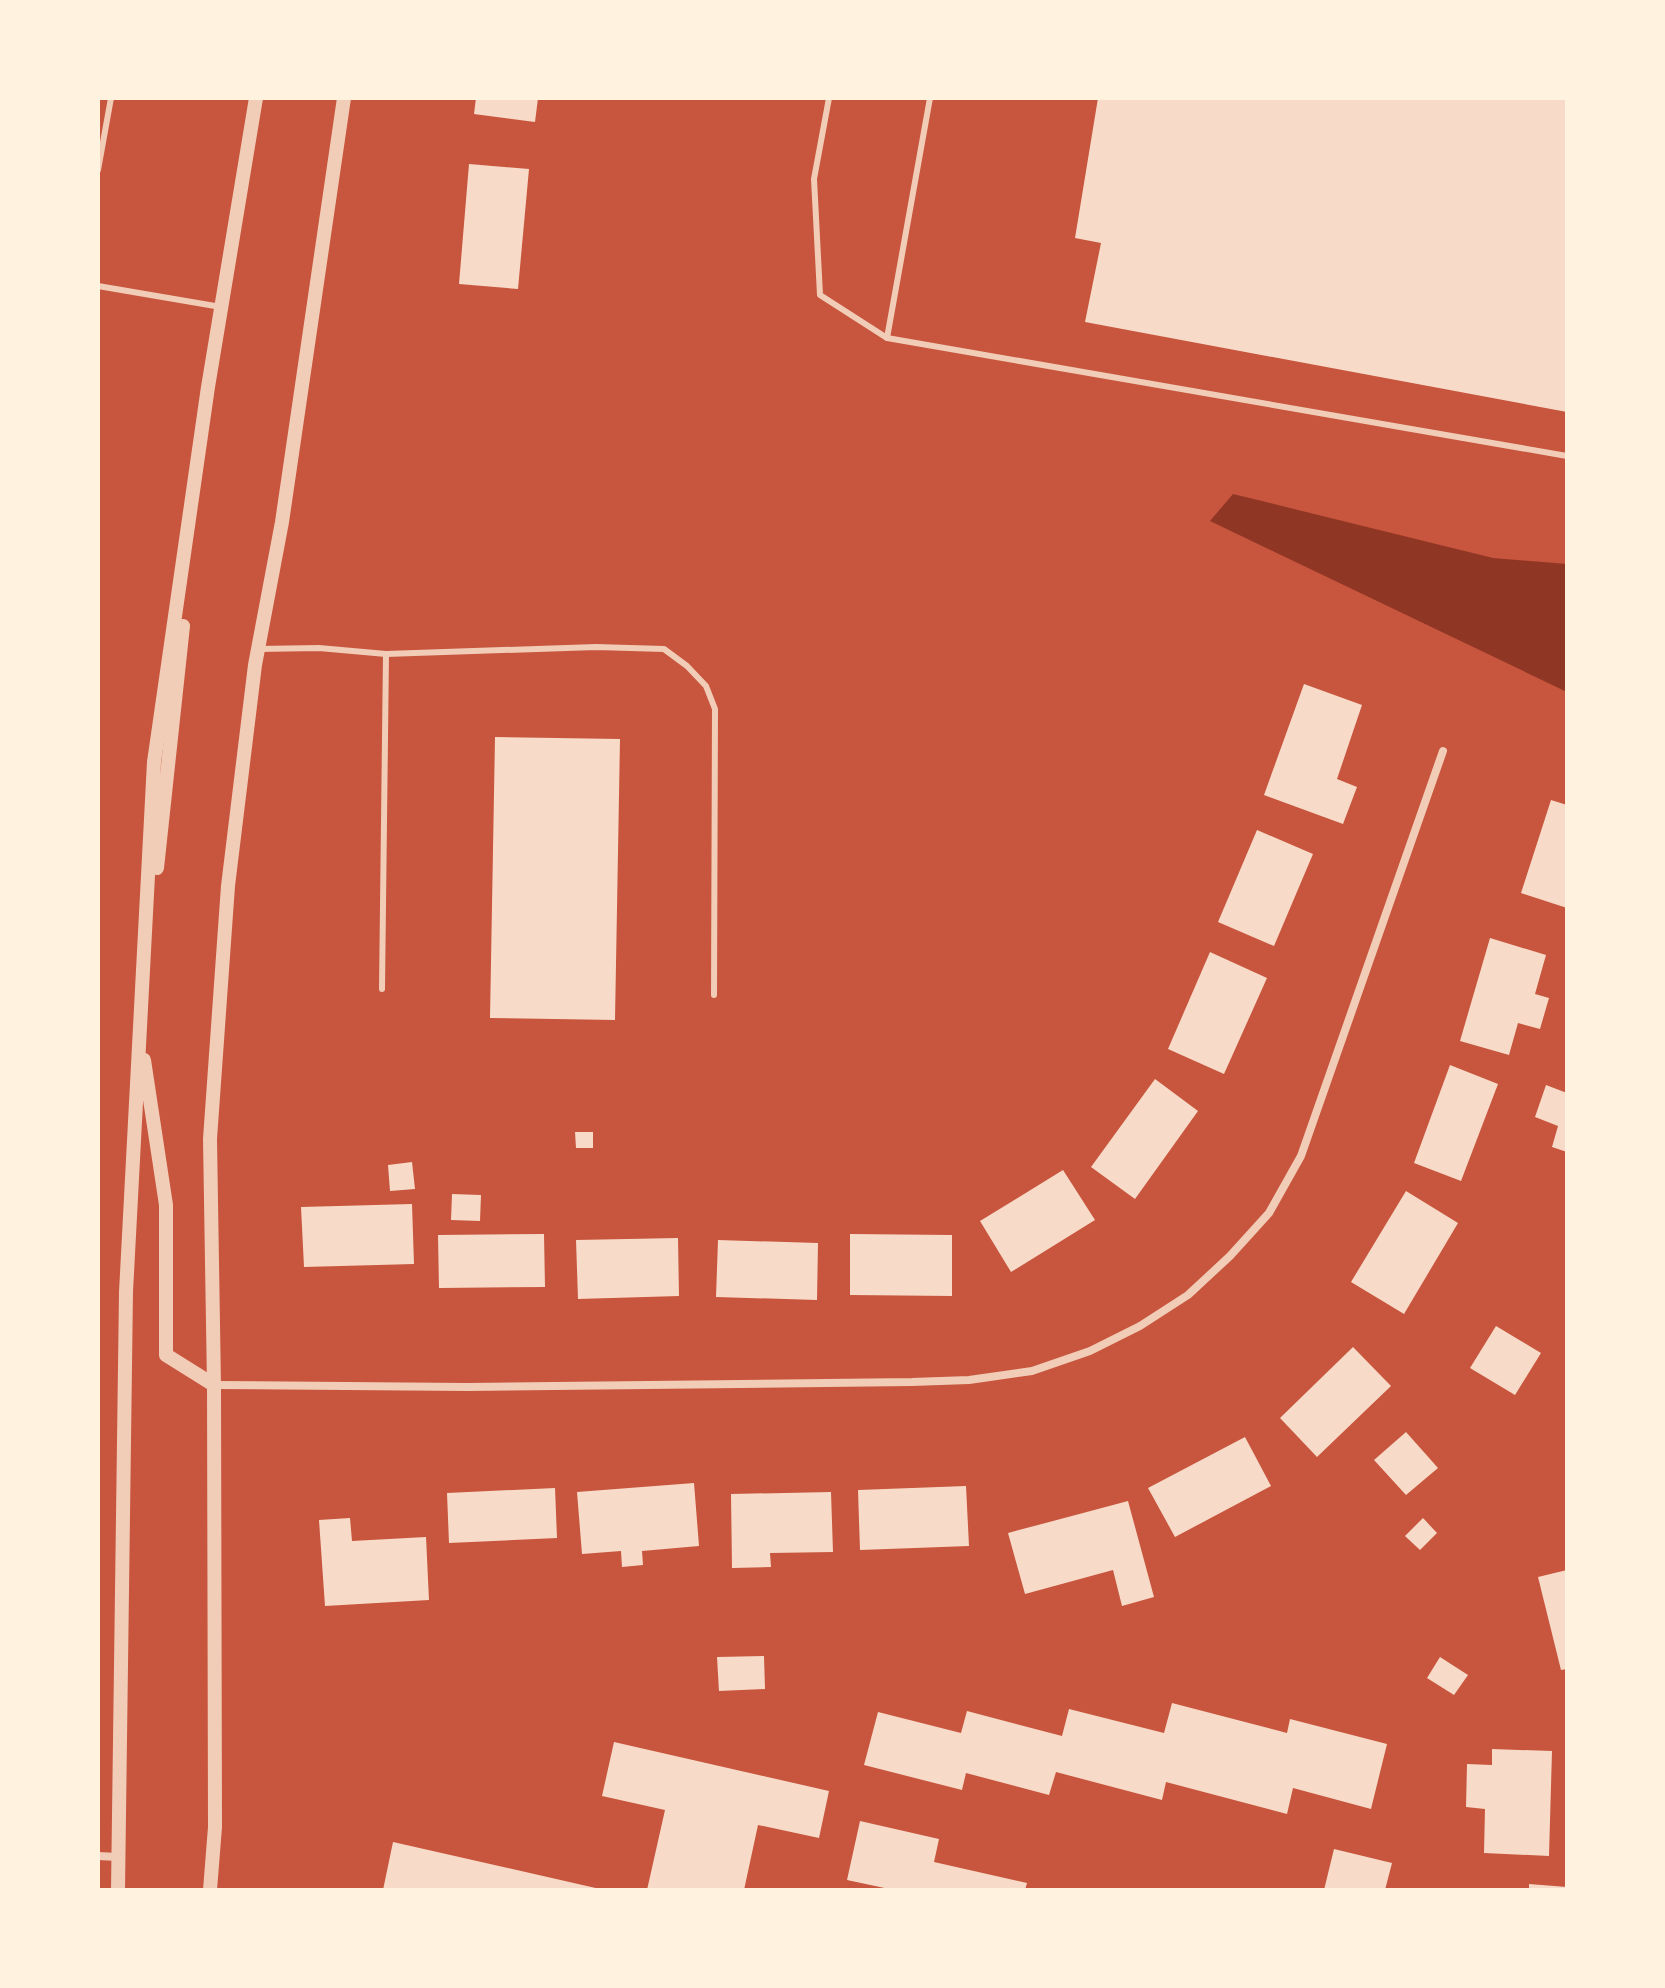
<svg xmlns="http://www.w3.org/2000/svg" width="1665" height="1988" font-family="'PT Sans Narrow',sans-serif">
<rect width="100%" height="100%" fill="#c8553d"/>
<path fill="#8f3625" d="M1233,494L1493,558L1567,564V692L1210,521Z"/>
<g fill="#f7dbc8">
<path d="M476,98H538L535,122L474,114Z"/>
<path d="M1098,98H1567V412L1085,322L1101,243L1075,238Z"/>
<path d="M469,164L529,169L518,289L459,284Z"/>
<path d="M1304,684L1362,705L1337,779L1357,787L1343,824L1264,795Z"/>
<path d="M495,737L620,739L615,1020L490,1018Z"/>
<path d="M1551,800L1567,805V908L1521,893Z"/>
<path d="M1257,830L1313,854L1274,946L1218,922Z"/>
<path d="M1490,938L1546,955L1535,994L1549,998L1540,1029L1518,1023L1509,1055L1460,1041Z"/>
<path d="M1210,952L1267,978L1224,1074L1168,1049Z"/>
<path d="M1450,1065L1498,1084L1461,1181L1414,1163Z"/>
<path d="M1155,1079L1198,1111L1135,1199L1091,1167Z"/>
<path d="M1546,1085L1567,1093V1152L1552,1147L1558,1126L1535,1117Z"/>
<path d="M575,1132H593V1148H576Z"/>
<path d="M412,1162L415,1189L390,1191L388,1165Z"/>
<path d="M1063,1170L1095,1220L1011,1272L980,1221Z"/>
<path d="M1406,1191L1458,1223L1404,1314L1351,1282Z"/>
<path d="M452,1194L481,1195L480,1221L451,1220Z"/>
<path d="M412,1204L414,1264L304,1267L301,1207Z"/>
<path d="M544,1234L545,1287L439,1288L438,1235Z"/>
<path d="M850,1234L952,1235V1296L850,1295Z"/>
<path d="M678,1238L679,1296L578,1299L576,1240Z"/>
<path d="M718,1240L818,1243L817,1300L716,1297Z"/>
<path d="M1496,1326L1541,1353L1515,1395L1470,1368Z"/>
<path d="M1353,1347L1391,1386L1317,1457L1280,1418Z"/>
<path d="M1406,1432L1438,1468L1406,1495L1374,1460Z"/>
<path d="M1245,1437L1271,1486L1175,1537L1148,1488Z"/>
<path d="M694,1483L699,1546L642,1551L643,1565L622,1567L621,1551L582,1554L577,1492Z"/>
<path d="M966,1486L969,1546L860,1550L858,1490Z"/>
<path d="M555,1488L557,1538L449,1543L447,1493Z"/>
<path d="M831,1492L833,1552L770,1553L771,1567L732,1568L731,1494Z"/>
<path d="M1128,1501L1154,1597L1122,1606L1113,1570L1025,1594L1008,1533Z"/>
<path d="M350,1518L352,1541L426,1537L429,1600L325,1606L319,1520Z"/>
<path d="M1423,1518L1437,1533L1420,1550L1405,1536Z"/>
<path d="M1567,1570V1669L1561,1670L1538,1577Z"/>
<path d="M764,1656L765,1689L719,1691L717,1657Z"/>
<path d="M1440,1657L1468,1675L1454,1695L1427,1678Z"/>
<path d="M1172,1703L1287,1733L1290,1719L1387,1744L1371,1809L1293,1788L1287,1814L1166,1782L1162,1800L1056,1772L1049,1795L966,1773L962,1790L864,1765L878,1712L961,1733L967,1711L1062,1736L1069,1709L1164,1733Z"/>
<path d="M614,1742L829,1791L819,1838L758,1825L744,1890H647L665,1810L602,1796Z"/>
<path d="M1492,1749L1552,1751L1549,1856L1484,1853L1485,1809L1466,1807L1467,1764L1492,1765Z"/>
<path d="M860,1821L939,1839L934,1862L1027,1883L1025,1890H894L847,1880Z"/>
<path d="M393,1842L600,1889V1890H383Z"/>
<path d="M1334,1849L1392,1863L1385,1890H1324Z"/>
<path d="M1529,1884L1567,1887V1890H1529Z"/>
</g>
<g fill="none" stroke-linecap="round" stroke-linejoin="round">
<g stroke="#f1ccb7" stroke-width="6">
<path d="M829,98L814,179L820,295L887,338L1567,456"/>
<path d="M98,170L111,98"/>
<path d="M98,286L221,307"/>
<path d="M887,338L930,98"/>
<path d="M258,649L319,648L386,654L596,647L664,649L687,666L706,686L715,709L714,995"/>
<path d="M382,989L386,654"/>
</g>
<g stroke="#f1ccb7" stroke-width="8">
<path d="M214,1385L468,1387L912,1382L969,1380L1032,1371L1090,1351L1140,1326L1188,1295L1230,1256L1269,1213L1301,1156L1443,751"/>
<path d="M98,1856L118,1857"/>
</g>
<g stroke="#f1ccb7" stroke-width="14">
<path d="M157,868L183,626"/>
<path d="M144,1060L166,1205V1355L214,1385"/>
<path d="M118,1890L126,1292L154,762L208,387L256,98"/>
<path d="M210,1890L215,1827L214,1385L210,1139L228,886L255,665L282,522L344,98"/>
</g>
</g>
<rect width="1665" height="1988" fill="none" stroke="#fff3e0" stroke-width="200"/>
</svg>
